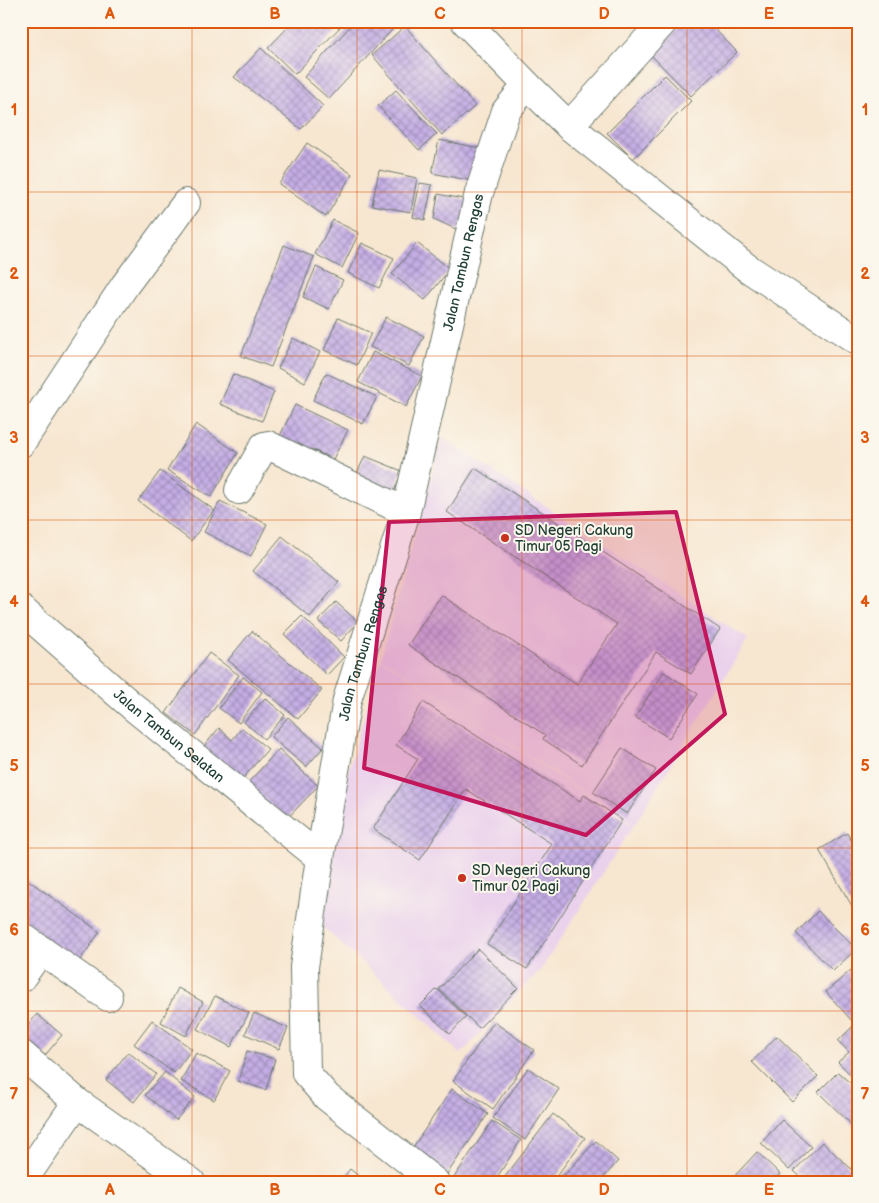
<svg xmlns="http://www.w3.org/2000/svg" width="879" height="1203" font-family="'Balsamiq Sans',sans-serif">
<defs>
<pattern id="building-cross-hatch" width="8" height="8" patternUnits="userSpaceOnUse" patternTransform="scale(1.25)"><rect width="8" height="8" fill="#c5ade5"/><path d="M0 0l8 8M0 8l8-8" fill="none" stroke="#9f8eba"/></pattern>
</defs>
<rect width="100%" height="100%" fill="#fbf7ec"/>
<filter id="ink" filterUnits="userSpaceOnUse"><feTurbulence type="fractalNoise" baseFrequency=".02" numOctaves="2"/><feDisplacementMap in="SourceGraphic" scale="10" xChannelSelector="R" yChannelSelector="G"/><feConvolveMatrix kernelMatrix="1 2 1 2 8 2 1 2 1" color-interpolation-filters="sRGB"/></filter>
<filter id="wash" filterUnits="userSpaceOnUse"><feTurbulence type="fractalNoise" baseFrequency=".0096" numOctaves="4" result="noise"/><feDisplacementMap in="SourceGraphic" scale="20" xChannelSelector="R" yChannelSelector="G"/><feGaussianBlur stdDeviation="1.12" result="paint"/><feColorMatrix in="noise" values="0 0 0 0 0 0 0 0 0 0 0 0 0 0 0 0 0 1.4 0 .05"/><feComposite in="paint" operator="in"/></filter>
<g filter="url(#wash)">
<rect width="100%" height="100%" fill="#f7e6d0"/>
<g fill="#ead1ec">
<path d="M442,438L748,639L634,825L381,658Z"/>
<path d="M381,659L633,826L542,968L461,1054L320,924L330,832Z"/>
</g>
<g id="blocks">
<g fill="url(#building-cross-hatch)">
<path d="M294,21H342L344,23L295,74L268,48Z"/>
<path d="M355,21H400L329,99L304,77Z"/>
<path d="M684,21H707L737,52L691,96L650,54Z"/>
<path d="M405,26L475,106L442,135L372,55Z"/>
<path d="M261,48L323,106L301,129L234,77Z"/>
<path d="M665,75L691,101L633,159L607,133Z"/>
<path d="M396,90L437,134L419,150L378,106Z"/>
<path d="M439,140L485,149L478,182L432,173Z"/>
<path d="M307,143L352,174L326,217L279,184Z"/>
<path d="M379,170L417,178L411,212L372,205Z"/>
<path d="M420,183L432,185L425,220L413,217Z"/>
<path d="M438,194L468,200L462,232L434,219Z"/>
<path d="M333,220L359,233L342,268L315,254Z"/>
<path d="M362,243L394,258L379,288L348,273Z"/>
<path d="M417,243L450,269L425,300L392,274Z"/>
<path d="M284,245L314,257L271,367L241,356Z"/>
<path d="M316,267L343,280L329,309L303,297Z"/>
<path d="M858,282V293L852,289Z"/>
<path d="M386,317L424,336L409,366L370,347Z"/>
<path d="M338,318L371,333L357,365L324,350Z"/>
<path d="M293,338L320,352L305,382L278,368Z"/>
<path d="M373,352L422,376L406,407L358,382Z"/>
<path d="M326,373L377,397L363,424L313,400Z"/>
<path d="M233,374L274,392L262,421L220,404Z"/>
<path d="M295,405L348,430L333,459L311,449L306,461L275,446Z"/>
<path d="M196,424L238,453L211,497L167,470Z"/>
<path d="M365,456L402,471L391,499L353,482Z"/>
<path d="M475,468L720,629L691,674L656,652L582,765L543,739L545,735L408,645L441,595L577,684L617,624L447,512Z"/>
<path d="M160,471L214,510L191,541L138,501Z"/>
<path d="M220,501L267,524L251,556L204,532Z"/>
<path d="M282,536L339,582L310,617L253,571Z"/>
<path d="M336,602L358,622L341,641L318,621Z"/>
<path d="M302,616L344,657L327,675L284,634Z"/>
<path d="M252,631L322,690L298,719L228,660Z"/>
<path d="M209,653L239,675L195,735L166,713Z"/>
<path d="M664,672L698,694L669,738L635,717Z"/>
<path d="M243,677L262,692L239,723L219,708Z"/>
<path d="M265,698L285,715L264,739L244,722Z"/>
<path d="M423,702L580,801L584,795L622,820L527,969L487,944L552,844L466,789L420,860L373,829L418,759L396,745Z"/>
<path d="M288,717L323,748L306,767L271,737Z"/>
<path d="M219,728L232,740L242,728L268,749L239,783L200,751Z"/>
<path d="M622,748L656,770L627,814L593,792Z"/>
<path d="M279,749L318,786L282,824L244,787Z"/>
<path d="M847,833L858,852V916L819,850Z"/>
<path d="M21,875L100,932L75,967L21,929Z"/>
<path d="M818,911L856,949L833,971L796,933Z"/>
<path d="M478,949L518,988L479,1028L439,989Z"/>
<path d="M851,970L858,978V1016L852,1021L826,992Z"/>
<path d="M178,988L203,1002L186,1036L161,1022Z"/>
<path d="M437,989L466,1017L450,1034L420,1006Z"/>
<path d="M215,996L249,1013L231,1047L197,1029Z"/>
<path d="M254,1013L288,1028L279,1049L245,1034Z"/>
<path d="M37,1014L62,1035L42,1059L21,1041V1034Z"/>
<path d="M152,1020L192,1049L174,1073L134,1044Z"/>
<path d="M494,1022L534,1050L493,1109L453,1081Z"/>
<path d="M853,1026L858,1031V1082L838,1062L849,1052L838,1041Z"/>
<path d="M777,1036L818,1076L792,1102L752,1062Z"/>
<path d="M247,1051L275,1059L266,1090L238,1081Z"/>
<path d="M128,1052L156,1074L134,1102L106,1080Z"/>
<path d="M196,1053L230,1071L214,1100L181,1081Z"/>
<path d="M528,1068L559,1089L525,1140L493,1118Z"/>
<path d="M165,1072L195,1097L176,1120L145,1095Z"/>
<path d="M838,1072L858,1090V1131L818,1092Z"/>
<path d="M452,1089L488,1114L445,1177L409,1153Z"/>
<path d="M553,1114L585,1138L552,1182H501Z"/>
<path d="M782,1120L811,1147L789,1170L761,1143Z"/>
<path d="M492,1121L521,1140L494,1182H451Z"/>
<path d="M596,1141L618,1161L600,1182H558Z"/>
<path d="M822,1142L858,1175V1182H806L794,1171Z"/>
<path d="M757,1152L780,1174L773,1182H729Z"/>
<path d="M350,1169L366,1182H340Z"/>
</g>
</g>
</g>
<g filter="url(#ink)">
<use href="#blocks" fill-opacity="0" stroke="#6b786b" stroke-width="1"/>
<g fill="none" stroke-linecap="round" stroke-linejoin="round">
<defs>
<g id="minor">
<path d="M465,21L527,85L569,126L746,267L858,341"/>
<path d="M569,126L664,21"/>
<path d="M21,443L125,285L186,203"/>
<path d="M239,490L264,446L268,445L406,512"/>
<path id="s1" d="M21,609L132,706L320,858"/>
<path d="M21,936L108,997"/>
<path d="M21,978L41,950"/>
<path d="M21,1054L77,1102L191,1182"/>
<path d="M22,1182L77,1102"/>
<path id="s2" d="M435,1182L327,1097L306,1073L304,967L320,858L347,700L406,512L479,193L506,111L527,85"/>
</g>
</defs>
<use href="#minor" stroke="#6b786b" stroke-width="30"/>
<use href="#minor" stroke="#fff" stroke-width="28"/>
</g>
</g>
<path fill="#c2185b" fill-opacity="0.2" stroke="#c2185b" stroke-width="4" stroke-linejoin="round" d="M676,512L725,714L586,835L364,768L389,522Z"/>
<path fill="none" stroke="#de580e" stroke-width="1" stroke-opacity="0.55" d="M192,21V1182M357,21V1182M522,21V1182M687,21V1182M21,192H858M21,356H858M21,520H858M21,684H858M21,848H858M21,1011H858"/>
<g fill="#c8321e" stroke="#fbf7ec" stroke-width="2">
<circle cx="505" cy="538" r="5"/>
<circle cx="462" cy="878" r="5"/>
</g>
<g text-anchor="middle" stroke-width="4" stroke-linejoin="round" paint-order="stroke">
<g font-size="14" fill="#1f3d34" stroke="#fbf7ec">
<text dy="5" stroke="none"><textPath href="#s2" startOffset="999">Jalan Tambun Rengas</textPath></text>
<text dy="5" stroke="none"><textPath href="#s2" startOffset="595">Jalan Tambun Rengas</textPath></text>
<text dy="5" stroke="none"><textPath href="#s1" startOffset="195">Jalan Tambun Selatan</textPath></text>
</g>
<g font-size="14" fill="#1f3d34" stroke="#fbf7ec" text-anchor="start">
<text x="515" y="535">SD Negeri Cakung<tspan x="515" dy="16">Timur 05 Pagi</tspan></text>
<text x="472" y="875">SD Negeri Cakung<tspan x="472" dy="16">Timur 02 Pagi</tspan></text>
</g>
</g>
<rect width="879" height="1203" fill="none" stroke="#fbf7ec" stroke-width="55"/>
<rect x="28" y="28" width="824" height="1148" fill="none" stroke="#de580e" stroke-width="2"/>
<g font-size="16" text-anchor="middle" font-weight="bold" fill="#de580e">
<text x="110" y="19">A</text>
<text x="275" y="19">B</text>
<text x="440" y="19">C</text>
<text x="604" y="19">D</text>
<text x="769" y="19">E</text>
<text x="14" y="115">1</text>
<text x="865" y="115">1</text>
<text x="14" y="279">2</text>
<text x="865" y="279">2</text>
<text x="14" y="443">3</text>
<text x="865" y="443">3</text>
<text x="14" y="607">4</text>
<text x="865" y="607">4</text>
<text x="14" y="771">5</text>
<text x="865" y="771">5</text>
<text x="14" y="935">6</text>
<text x="865" y="935">6</text>
<text x="14" y="1099">7</text>
<text x="865" y="1099">7</text>
<text x="110" y="1195">A</text>
<text x="275" y="1195">B</text>
<text x="440" y="1195">C</text>
<text x="604" y="1195">D</text>
<text x="769" y="1195">E</text>
</g>
</svg>
